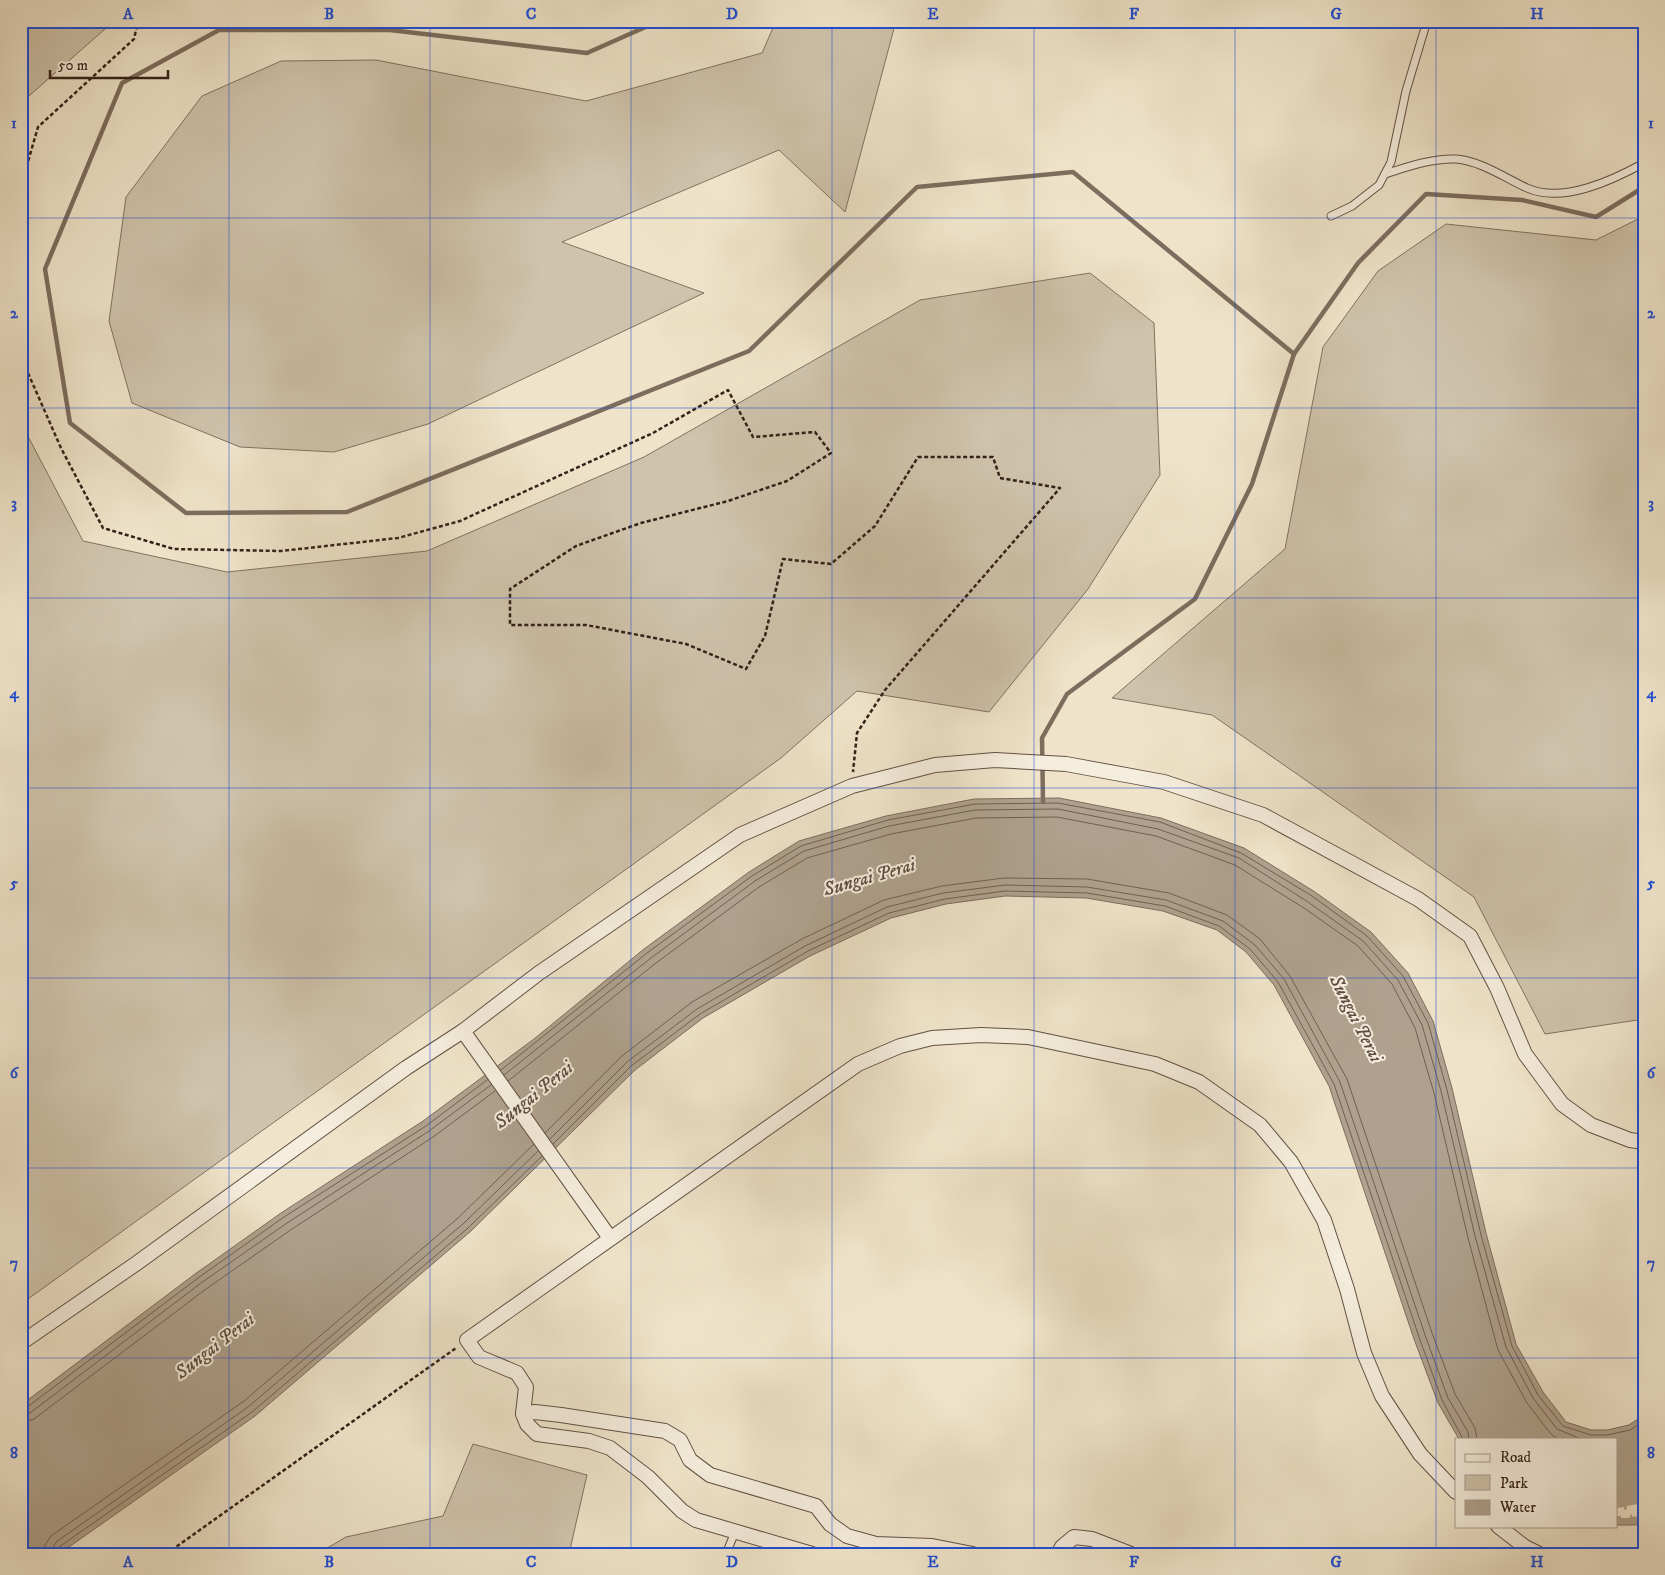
<svg xmlns="http://www.w3.org/2000/svg" width="1665" height="1575" font-family="'IM FELL DW Pica',serif">
<rect width="100%" height="100%" fill="#efe4ca"/>
<filter id="stains"><feTurbulence type="fractalNoise" baseFrequency=".004" numOctaves="4"/><feColorMatrix values="0 0 0 0 .2 0 0 0 0 .09 0 0 0 0 .02 0 0 0 .5 -.17"/></filter>
<radialGradient id="worn" r=".72"><stop offset=".6" stop-color="#630" stop-opacity="0"/><stop offset="1" stop-color="#630" stop-opacity=".3"/></radialGradient>
<g fill="#cfc3ac" stroke="#817262">
<path d="M21,21H114L21,103Z"/>
<path d="M776,21H896L845,212L779,150L562,242L704,293L428,424L334,452L240,447L132,403L109,321L126,197L202,96L281,61L376,60L586,101L762,53Z"/>
<path d="M1644,216V1019L1545,1034L1474,897L1212,715L1112,698L1285,549L1323,347L1378,271L1446,224L1596,240Z"/>
<path d="M1090,273L1154,323L1160,475L1088,589L989,712L857,691L781,758L21,1304V423L83,541L227,572L427,551L644,457L920,300Z"/>
<path d="M473,1444L587,1475L569,1554H317L346,1537L443,1516Z"/>
</g>
<path fill="#afa18d" stroke="#7d6d5e" d="M1059,798L1161,818L1244,848L1315,892L1371,932L1408,973L1433,1021L1452,1088L1486,1233L1516,1344L1543,1392L1566,1422L1591,1430H1607L1629,1425L1644,1415V1525H1616V1439H1459L1438,1403L1414,1339L1329,1086L1274,985L1246,952L1217,930L1163,911L1086,898L1005,896L946,904L891,918L810,956L703,1018L635,1070L471,1231L255,1416L59,1554H21V1405L195,1274L281,1213L423,1121L534,1039L644,949L749,872L799,841L886,816L974,799Z"/>
<path fill="#efe4ca" d="M1642,1503H1644L1643,1515L1633,1517L1631,1514L1629,1518H1621V1516H1616V1508L1624,1507V1510L1627,1509V1506L1638,1504L1639,1507H1642Z"/>
<g fill="none" stroke-linecap="round" stroke-linejoin="round">
<g stroke="#716052" stroke-width="1">
<path d="M501,1070L647,953L752,876L801,846L888,820L975,804L1058,803L1160,822L1241,853L1312,896L1367,936L1403,976L1428,1023L1447,1090L1481,1235L1512,1346L1538,1395L1563,1426L1591,1435H1607L1630,1430L1644,1421"/>
<path d="M504,1075L651,958L755,881L804,851L889,826L975,810L1058,809L1158,829L1239,858L1308,902L1363,941L1398,980L1422,1025L1441,1091L1475,1236L1506,1347L1533,1398L1557,1429L1581,1439"/>
<path d="M508,1081L656,963L759,887L807,858L891,834L976,818L1057,817L1156,836L1235,865L1304,908L1358,946L1392,984L1415,1028L1434,1093L1468,1238L1498,1350L1527,1403L1551,1434L1558,1439"/>
<path d="M545,1133L622,1056L692,1002L802,939L884,900L942,886L1004,878L1087,879L1169,893L1227,915L1260,939L1290,976L1347,1079L1432,1333L1455,1394L1475,1428L1477,1439"/>
<path d="M550,1139L627,1062L697,1009L805,946L887,907L943,893L1005,885L1087,887L1166,900L1223,921L1255,945L1284,979L1340,1082L1425,1335L1448,1398L1468,1432L1469,1439"/>
<path d="M553,1144L631,1066L700,1014L808,951L889,913L945,899L1005,891L1087,893L1165,906L1219,926L1250,949L1278,982L1334,1084L1419,1337L1442,1400L1463,1439"/>
<path d="M21,1409L26,1408L198,1278L284,1217L426,1126L487,1080"/>
<path d="M21,1415L30,1413L201,1283L287,1223L429,1131L491,1085"/>
<path d="M21,1423L34,1419L206,1289L292,1229L433,1137L495,1091"/>
<path d="M43,1554L45,1545L51,1536L244,1401L458,1218L534,1144"/>
<path d="M50,1554L56,1542L248,1407L464,1223L538,1151"/>
<path d="M57,1554L59,1547L252,1412L468,1228L542,1156"/>
</g>
<g stroke="#7d6d5e" stroke-width="4.5">
<path d="M659,21L587,53L390,30H219L122,83L45,269L70,423L186,513L347,512L749,351L917,187L1073,172L1294,354L1358,263L1426,194L1522,200L1596,217L1644,187"/>
<path d="M1043,802L1042,738L1067,694L1195,599L1252,484L1294,354"/>
</g>
<defs>
<g id="service">
<path d="M1385,174C1407,167 1432,158 1456,159C1481,161 1505,178 1527,188C1563,204 1613,180 1644,163"/>
<path d="M1331,216L1352,206L1379,185L1391,162L1406,91L1427,21"/>
<path d="M726,1554L735,1532"/>
</g>
<g id="minor">
<path d="M463,1031L610,1238"/>
<path d="M21,1343L137,1263L406,1068L463,1031L539,973L740,835L852,786L935,765L995,760L1066,764L1164,782L1263,815L1418,899L1470,936L1497,988L1525,1054L1562,1104L1591,1125L1630,1140L1644,1142"/>
<path d="M523,1414L535,1412L561,1415L665,1431L680,1440L690,1460L710,1475L816,1506L830,1524L847,1536L876,1544L932,1546L973,1554"/>
<path d="M1498,1526L1525,1547L1539,1554"/>
<path d="M812,1554L696,1520L682,1511L648,1477L610,1448L589,1441L537,1434L527,1424L523,1414L526,1387L517,1373L479,1357L467,1340L858,1064L900,1046L932,1038L981,1035L1028,1037L1155,1064L1199,1082L1260,1125L1291,1162L1324,1220L1347,1289L1364,1353L1382,1396L1420,1454L1456,1492"/>
<path d="M1058,1554L1062,1547L1074,1537L1092,1539L1131,1554"/>
</g>
</defs>
<use href="#service" stroke="#625144" stroke-width="9"/>
<use href="#minor" stroke="#625144" stroke-width="16"/>
<g stroke="#332018" stroke-width="2.5" stroke-dasharray="4 2.5" stroke-linecap="butt">
<path d="M21,186L38,127L134,39L138,21"/>
<path d="M21,335L24,364L61,448L103,528L174,549L281,551L398,538L460,521L653,433L728,390L753,437L815,432L831,453L787,481L728,501L641,523L576,546L510,589V625H586L686,644L746,669L765,636L783,559L831,564L875,526L918,457H993L1000,478L1060,488L885,690L857,733L853,772"/>
<path d="M166,1554L456,1348"/>
</g>
<use href="#service" stroke="#f5eddd" stroke-width="7"/>
<use href="#minor" stroke="#f5eddd" stroke-width="14"/>
</g>
<path fill="none" stroke="#1d4ed8" stroke-width="1" stroke-opacity="0.55" d="M229,21V1554M430,21V1554M631,21V1554M832,21V1554M1034,21V1554M1235,21V1554M1436,21V1554M21,218H1644M21,408H1644M21,598H1644M21,788H1644M21,978H1644M21,1168H1644M21,1358H1644"/>
<g text-anchor="middle" stroke-width="4" stroke-linejoin="round" paint-order="stroke">
<g font-size="19" font-style="italic" fill="#5e4d41" stroke="#f5eddd">
<text transform="translate(869 876) rotate(-16)" y="7">Sungai Perai</text>
<text transform="translate(1357 1018) rotate(63)" y="7">Sungai Perai</text>
<text transform="translate(533 1094) rotate(-39)" y="7">Sungai Perai</text>
<text transform="translate(214 1345) rotate(-38)" y="7">Sungai Perai</text>
</g>
</g>
<rect width="1665" height="1575" fill="none" stroke="#efe4ca" stroke-width="55"/>
<rect x="1455" y="1438" width="162" height="90" fill="#f5eddd" stroke="#a79b8e"/>
<rect x="1465" y="1454" width="25" height="8" fill="#f5eddd" stroke="#a79b8e"/>
<text x="1500" y="1462" font-size="15" fill="#332018">Road</text>
<rect x="1465" y="1475" width="25" height="15" fill="#cfc3ac" stroke="#a79b8e"/>
<text x="1500" y="1488" font-size="15" fill="#332018">Park</text>
<rect x="1465" y="1500" width="25" height="15" fill="#afa18d" stroke="#a79b8e"/>
<text x="1500" y="1512" font-size="15" fill="#332018">Water</text>
<path d="M50 70v8h118v-8" fill="none" stroke="#332018" stroke-width="2.5"/>
<text x="58" y="70" font-size="15" fill="#332018" stroke="#f5eddd" stroke-width="4" paint-order="stroke">50 m</text>
<rect x="28" y="28" width="1610" height="1520" fill="none" stroke="#1d4ed8" stroke-width="2"/>
<g font-size="16" text-anchor="middle" font-weight="bold" fill="#1d4ed8">
<text x="128" y="19">A</text>
<text x="329" y="19">B</text>
<text x="531" y="19">C</text>
<text x="732" y="19">D</text>
<text x="933" y="19">E</text>
<text x="1134" y="19">F</text>
<text x="1336" y="19">G</text>
<text x="1537" y="19">H</text>
<text x="14" y="128">1</text>
<text x="1651" y="128">1</text>
<text x="14" y="318">2</text>
<text x="1651" y="318">2</text>
<text x="14" y="508">3</text>
<text x="1651" y="508">3</text>
<text x="14" y="698">4</text>
<text x="1651" y="698">4</text>
<text x="14" y="888">5</text>
<text x="1651" y="888">5</text>
<text x="14" y="1078">6</text>
<text x="1651" y="1078">6</text>
<text x="14" y="1268">7</text>
<text x="1651" y="1268">7</text>
<text x="14" y="1458">8</text>
<text x="1651" y="1458">8</text>
<text x="128" y="1567">A</text>
<text x="329" y="1567">B</text>
<text x="531" y="1567">C</text>
<text x="732" y="1567">D</text>
<text x="933" y="1567">E</text>
<text x="1134" y="1567">F</text>
<text x="1336" y="1567">G</text>
<text x="1537" y="1567">H</text>
</g>
<rect width="100%" height="100%" filter="url(#stains)"/>
<rect width="100%" height="100%" fill="url(#worn)"/>
</svg>
